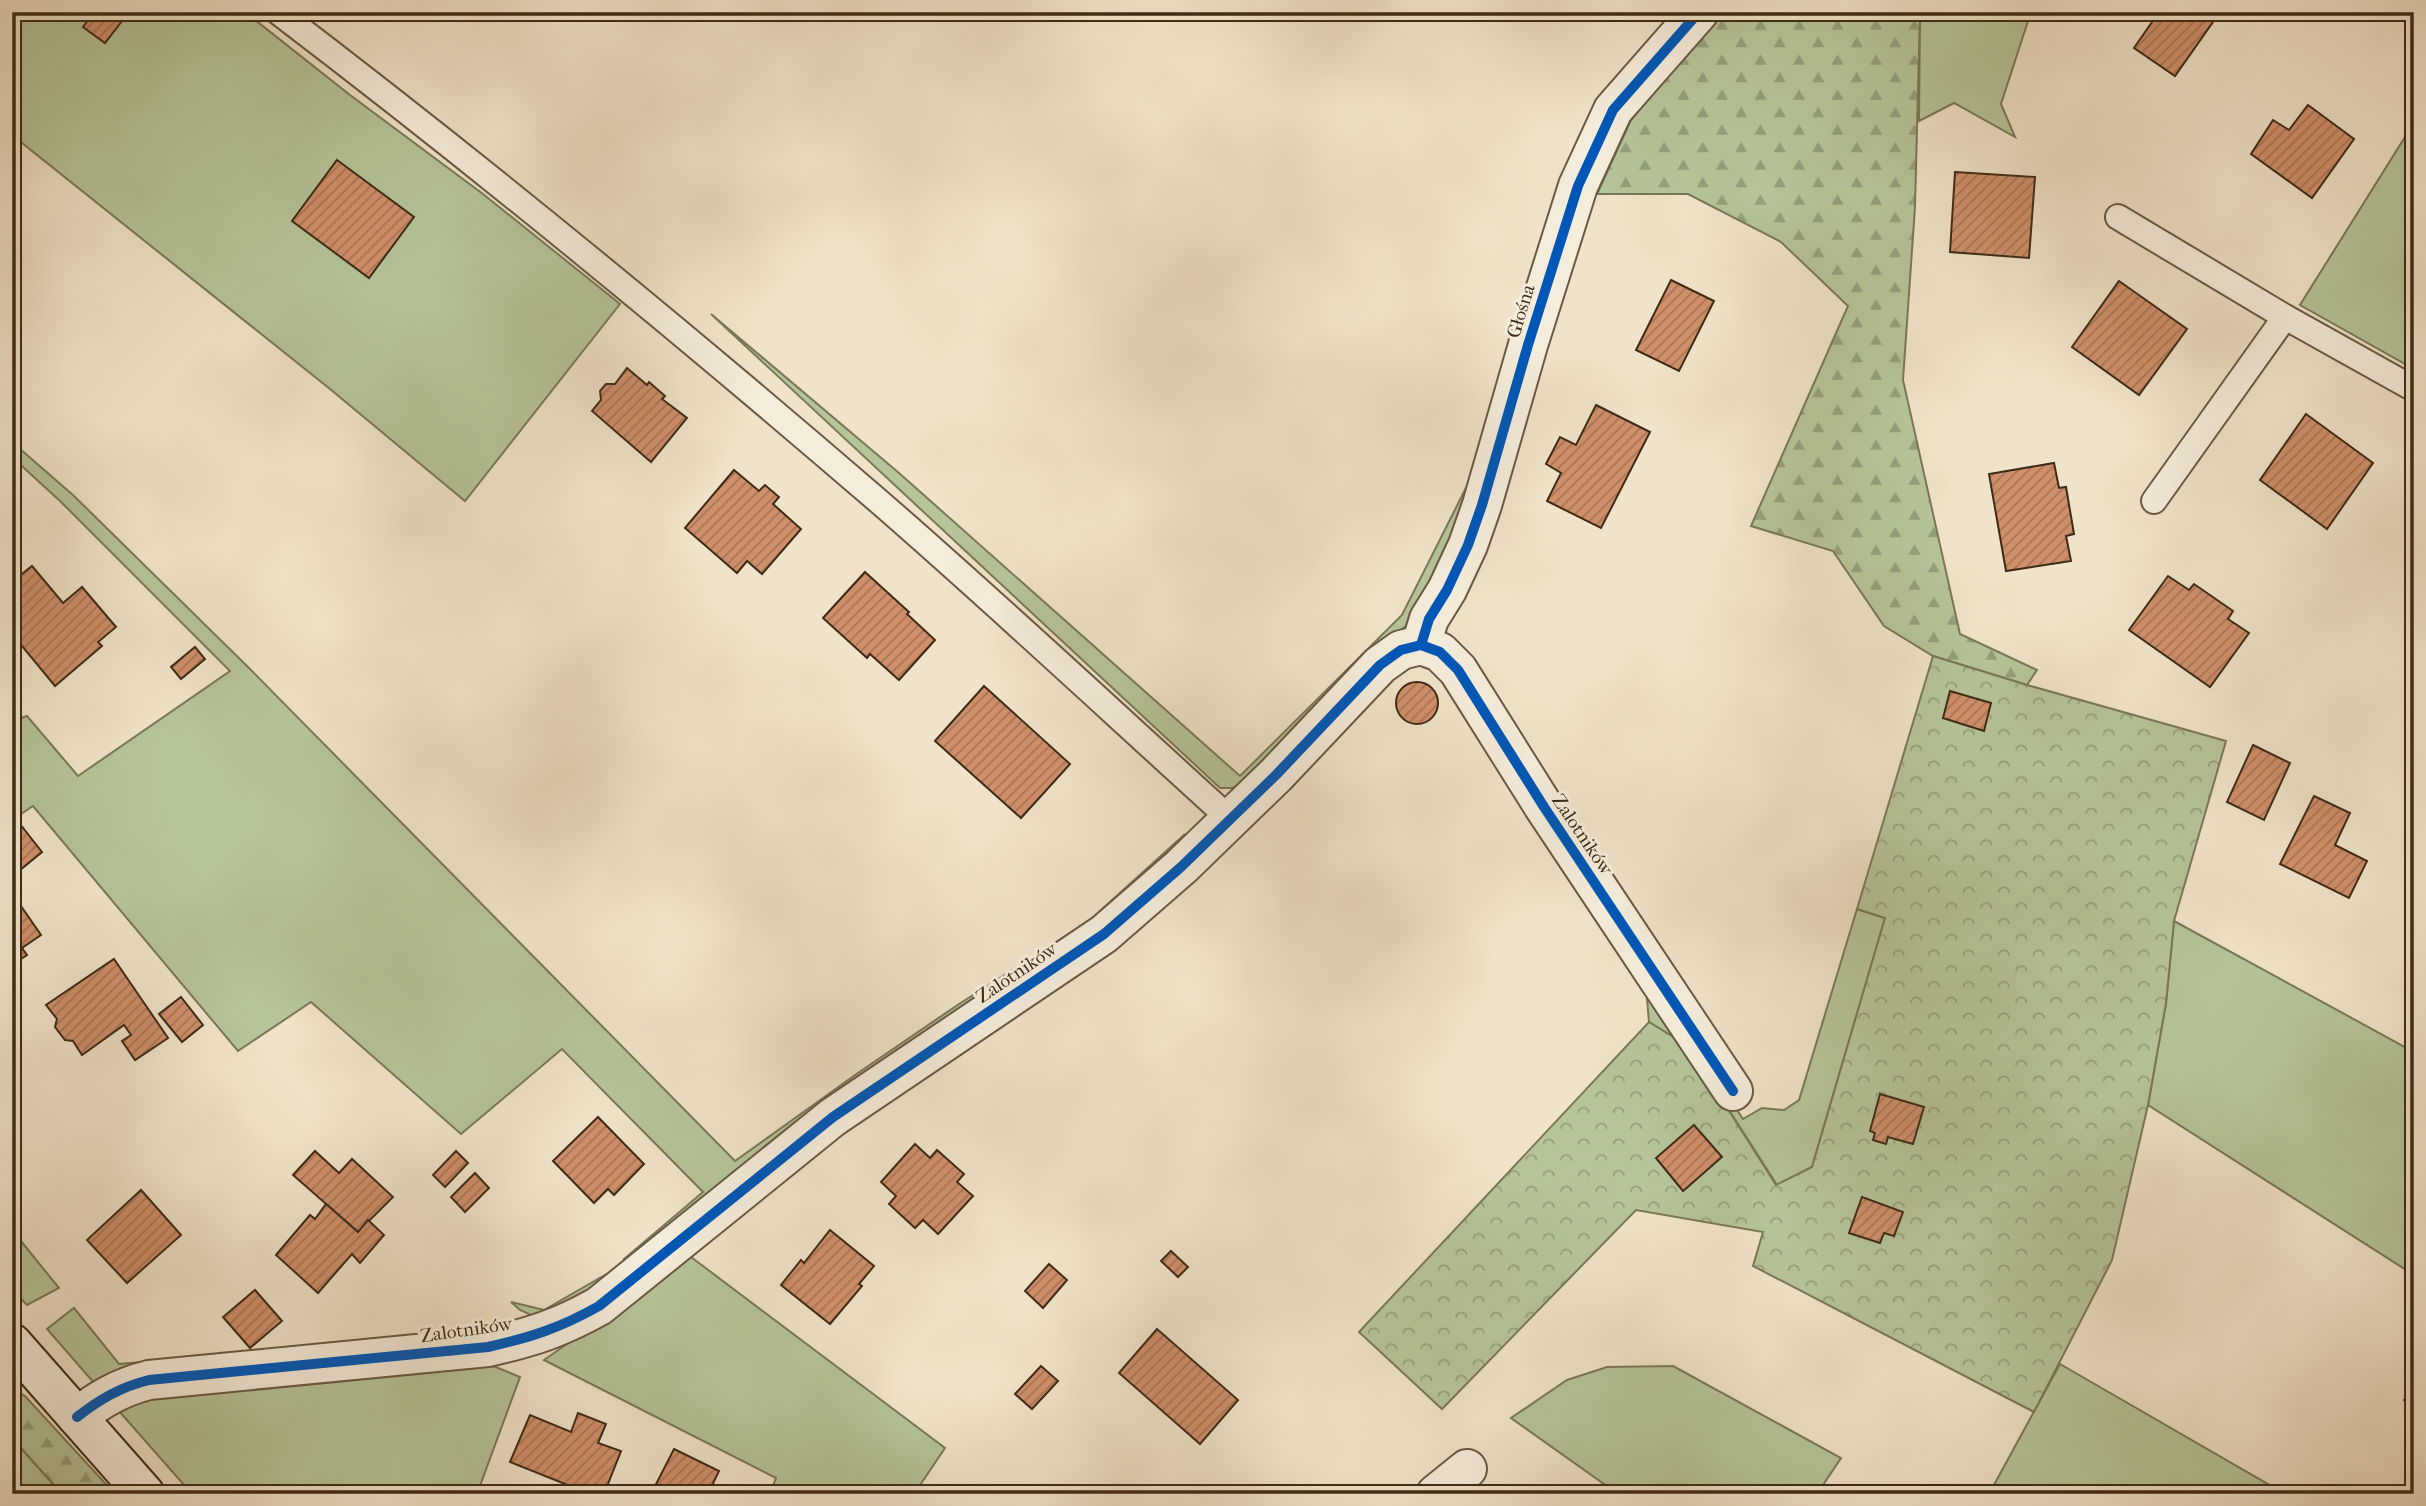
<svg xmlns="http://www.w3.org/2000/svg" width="2426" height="1506" font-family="'IM FELL French Canon',serif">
<defs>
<pattern id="forest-firs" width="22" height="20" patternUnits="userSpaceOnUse" patternTransform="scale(1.75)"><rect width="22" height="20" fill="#b6c499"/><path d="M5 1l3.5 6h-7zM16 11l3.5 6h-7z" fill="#959f7c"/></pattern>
<pattern id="park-crowns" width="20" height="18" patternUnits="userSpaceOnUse" patternTransform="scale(1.75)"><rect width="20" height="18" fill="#b6c499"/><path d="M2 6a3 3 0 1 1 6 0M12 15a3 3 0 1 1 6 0" fill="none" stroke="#959f7c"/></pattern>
<pattern id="building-hatch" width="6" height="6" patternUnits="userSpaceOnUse" patternTransform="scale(1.75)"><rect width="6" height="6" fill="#cf8f6a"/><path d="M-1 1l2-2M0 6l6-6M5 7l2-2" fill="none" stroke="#a97556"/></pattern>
</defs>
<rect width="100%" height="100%" fill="#f0e3c9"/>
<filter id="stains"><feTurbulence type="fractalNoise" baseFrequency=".00286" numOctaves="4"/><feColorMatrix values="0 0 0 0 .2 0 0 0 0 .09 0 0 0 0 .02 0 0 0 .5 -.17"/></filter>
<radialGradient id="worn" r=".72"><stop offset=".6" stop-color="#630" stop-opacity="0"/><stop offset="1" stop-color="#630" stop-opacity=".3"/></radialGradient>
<g fill="#b6c499" stroke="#7a7858" stroke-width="2">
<path d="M12,12H245L350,95L483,194L620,304L465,501L330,389L12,135Z"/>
<path d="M1920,12H2031L2001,104L2015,137L1954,103L1919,121Z"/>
<path d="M2405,137L2414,140V369L2300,305Z"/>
<path d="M711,314L899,473L1240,776L1402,615L1479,462L1435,586L1406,626L1375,654L1249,782L1232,788H1220Z"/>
<path d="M12,442L73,495L249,668L735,1161L855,1075L959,1004L1089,921L1185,834L1171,855L1131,895L634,1264L624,1259L703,1192L562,1049L461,1134L311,1002L238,1051L33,806L12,820V721L27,716L78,776L230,671L60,501L12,457Z"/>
<path d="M1857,909L1885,918L1812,1167L1777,1185L1688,1046L1649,1022L1646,987L1658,992L1743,1119L1762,1108L1784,1110L1799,1100Z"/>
<path d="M2174,921L2414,1052V1275L2148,1105L2166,1003Z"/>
<path d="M12,1230L59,1288L27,1305L12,1289Z"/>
<path d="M691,1257L945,1448L914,1494H770L776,1478L544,1360Z"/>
<path d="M605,1275L607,1281L535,1317L520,1310L511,1302L544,1310Z"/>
<path d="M74,1308L119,1364L222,1355L94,1383L47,1329Z"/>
<path d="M486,1363L520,1377L477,1494H192L118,1410L139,1397Z"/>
<path d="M2060,1364L2285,1494H1989Z"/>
<path d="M1673,1366L1841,1458L1817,1494H1618L1511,1418L1567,1380L1607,1367Z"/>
<path d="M12,1438L62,1494H12Z"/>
</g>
<g fill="url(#forest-firs)" stroke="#7a7858" stroke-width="2">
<path d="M1720,12H1920L1915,207L1903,380L1960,634L2037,670L2027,685L1933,656L1884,626L1833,551L1751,526L1848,306L1781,242L1688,194H1597L1631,120Z"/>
<path d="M12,1389L25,1396L115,1494H62L12,1438Z"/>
</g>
<path fill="url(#park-crowns)" stroke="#7a7858" stroke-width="2" d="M1933,656L2027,685L2226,741L2174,921L2166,1003L2148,1105L2112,1260L2034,1412L1753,1266L1763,1232L1636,1210L1442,1409L1359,1332L1649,1022L1688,1046L1776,1185L1812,1167L1885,918L1857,909Z"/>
<g fill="url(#building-hatch)" stroke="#3e2b16" stroke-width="2">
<path d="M94,12H111L122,21L105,43L83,27Z"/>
<path d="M2159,12H2220L2175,76L2134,48Z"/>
<path d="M2308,105L2354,139L2312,198L2251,154L2273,120L2289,130Z"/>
<path d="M337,160L414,217L369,278L292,221Z"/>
<path d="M1955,172L2035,177L2029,258L1950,252Z"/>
<path d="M1671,280L1714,301L1679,371L1636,350Z"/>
<path d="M2119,281L2187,329L2139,395L2072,347Z"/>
<path d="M627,368L647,385L649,382L665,396L662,399L687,418L651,462L592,411L601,400L600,391L606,384H615Z"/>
<path d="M1596,405L1650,432L1601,528L1547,501L1561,473L1546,464L1560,437L1576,445Z"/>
<path d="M2306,414L2373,463L2327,529L2260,480Z"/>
<path d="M2054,463L2059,488L2066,487L2074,534L2066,536L2071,561L2006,571L1989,474Z"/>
<path d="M734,470L759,491L765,485L779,497L773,504L801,529L762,574L747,561L737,573L685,528Z"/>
<path d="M32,566L63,603L82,587L116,627L98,642L102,646L55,686L12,634V582Z"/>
<path d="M865,572L909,612L907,614L935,640L899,680L870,654L867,658L823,618Z"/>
<path d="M2168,576L2189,590L2194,584L2233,611L2228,619L2249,633L2210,687L2129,630Z"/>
<path d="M195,647L205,659L181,679L171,667Z"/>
<circle cx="1417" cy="703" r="21"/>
<path d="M984,686L1070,764L1021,818L935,741Z"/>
<path d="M1950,691L1991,703L1984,731L1943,718Z"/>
<path d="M2253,745L2290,763L2264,820L2227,802Z"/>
<path d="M2314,796L2350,813L2335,845L2367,861L2349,898L2280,864Z"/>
<path d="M20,824L42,852L20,870L12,860V830Z"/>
<path d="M12,893L41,935L22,948L27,955L12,965Z"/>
<path d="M114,959L168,1038L135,1060L122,1041L131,1035L124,1025L82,1055L73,1041L65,1040L55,1027L57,1019L46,1005Z"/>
<path d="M181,997L203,1025L182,1042L159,1014Z"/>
<path d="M1880,1094L1924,1107L1913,1144L1888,1137L1886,1144L1873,1140L1875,1133L1870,1131Z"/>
<path d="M598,1117L644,1164L614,1195L608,1189L594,1203L553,1161Z"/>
<path d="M1694,1125L1722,1157L1683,1191L1656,1158Z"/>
<path d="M915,1144L930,1158L937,1150L964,1174L957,1182L973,1196L938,1234L923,1220L915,1228L889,1204L896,1196L881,1182Z"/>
<path d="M315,1151L339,1173L352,1159L393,1197L358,1232L293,1175Z"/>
<path d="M456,1151L468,1163L445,1187L433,1175Z"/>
<path d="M475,1173L489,1188L465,1212L451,1197Z"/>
<path d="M141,1190L181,1235L127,1283L87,1240Z"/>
<path d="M1862,1197L1903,1212L1894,1236L1884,1233L1880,1243L1849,1233Z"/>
<path d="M326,1204L358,1232L368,1220L384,1235L360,1263L352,1254L318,1293L276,1255L310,1215L315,1219Z"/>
<path d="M830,1230L874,1266L859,1284L862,1286L830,1324L781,1285L801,1260L804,1263Z"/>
<path d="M1171,1251L1188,1267L1178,1277L1161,1261Z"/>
<path d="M1049,1264L1067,1280L1043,1308L1025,1291Z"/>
<path d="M255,1290L282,1321L250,1348L223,1317Z"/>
<path d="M1157,1329L1238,1400L1200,1444L1119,1373Z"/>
<path d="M1041,1366L1058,1381L1032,1409L1015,1394Z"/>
<path d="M2414,1387V1407L2404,1400Z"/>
<path d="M578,1413L606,1424L598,1443L621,1451L604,1494H590L510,1462L530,1415L571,1432Z"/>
<path d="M674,1449L719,1471L708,1494L698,1490L696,1494H651Z"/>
</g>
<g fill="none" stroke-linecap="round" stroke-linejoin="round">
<defs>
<g id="lane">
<path d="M278,12C483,168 681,331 876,499C996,603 1112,712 1229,818"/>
<path d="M2118,217L2285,317L2414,389"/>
<path d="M2154,501L2285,317"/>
</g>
<g id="street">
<path d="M1421,645L1429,619L1447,590L1468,545L1482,505L1528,345L1578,186L1613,110L1699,12"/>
<path d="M77,1417C100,1399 121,1387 149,1380L488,1347C532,1337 560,1328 599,1306L833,1117L1104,934L1181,867L1276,775L1380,665L1401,650L1421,645L1440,652L1458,670L1544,807L1733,1091"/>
<path d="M1436,1494L1467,1469"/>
</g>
<path id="secondary" d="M12,1343L145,1494"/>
</defs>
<use href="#lane" stroke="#6a5943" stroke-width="28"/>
<use href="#street" stroke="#6a5943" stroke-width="42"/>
<use href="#secondary" stroke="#3e2b16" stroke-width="42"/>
<use href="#lane" stroke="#f5eddc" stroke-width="24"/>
<use href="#street" stroke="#f5eddc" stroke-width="38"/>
<use href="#secondary" stroke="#f5eddc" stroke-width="38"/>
<defs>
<g id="cycleway">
<path d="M1421,645L1429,619L1447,590L1468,545L1482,505L1528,345L1578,186L1613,110L1699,12"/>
<path d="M77,1417C100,1399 121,1387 149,1380L488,1347C532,1337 560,1328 599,1306L833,1117L1104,934L1181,867L1276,775L1380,665L1401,650L1421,645L1440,652L1458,670L1544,807L1733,1091"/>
</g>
</defs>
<use href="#cycleway" stroke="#f5eddc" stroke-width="15"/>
<use href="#cycleway" stroke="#0057b8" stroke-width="10"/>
</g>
<g text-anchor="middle" stroke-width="6" stroke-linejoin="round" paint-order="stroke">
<g font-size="19" fill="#3e2b16" stroke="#f5eddc">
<text transform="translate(1520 311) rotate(-73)" y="7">Głośna</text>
<text transform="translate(1583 834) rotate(56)" y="7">Zalotników</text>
<text transform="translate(1016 972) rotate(-34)" y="7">Zalotników</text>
<text transform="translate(466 1329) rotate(-8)" y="7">Zalotników</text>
</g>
</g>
<rect width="2426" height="1506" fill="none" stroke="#f0e3c9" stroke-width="42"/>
<rect x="14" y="14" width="2398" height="1478" fill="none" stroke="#3e2b16" stroke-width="3.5"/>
<rect x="21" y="21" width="2384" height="1464" fill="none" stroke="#3e2b16" stroke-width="2"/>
<rect width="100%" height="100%" filter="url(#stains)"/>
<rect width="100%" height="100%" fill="url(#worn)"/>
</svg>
